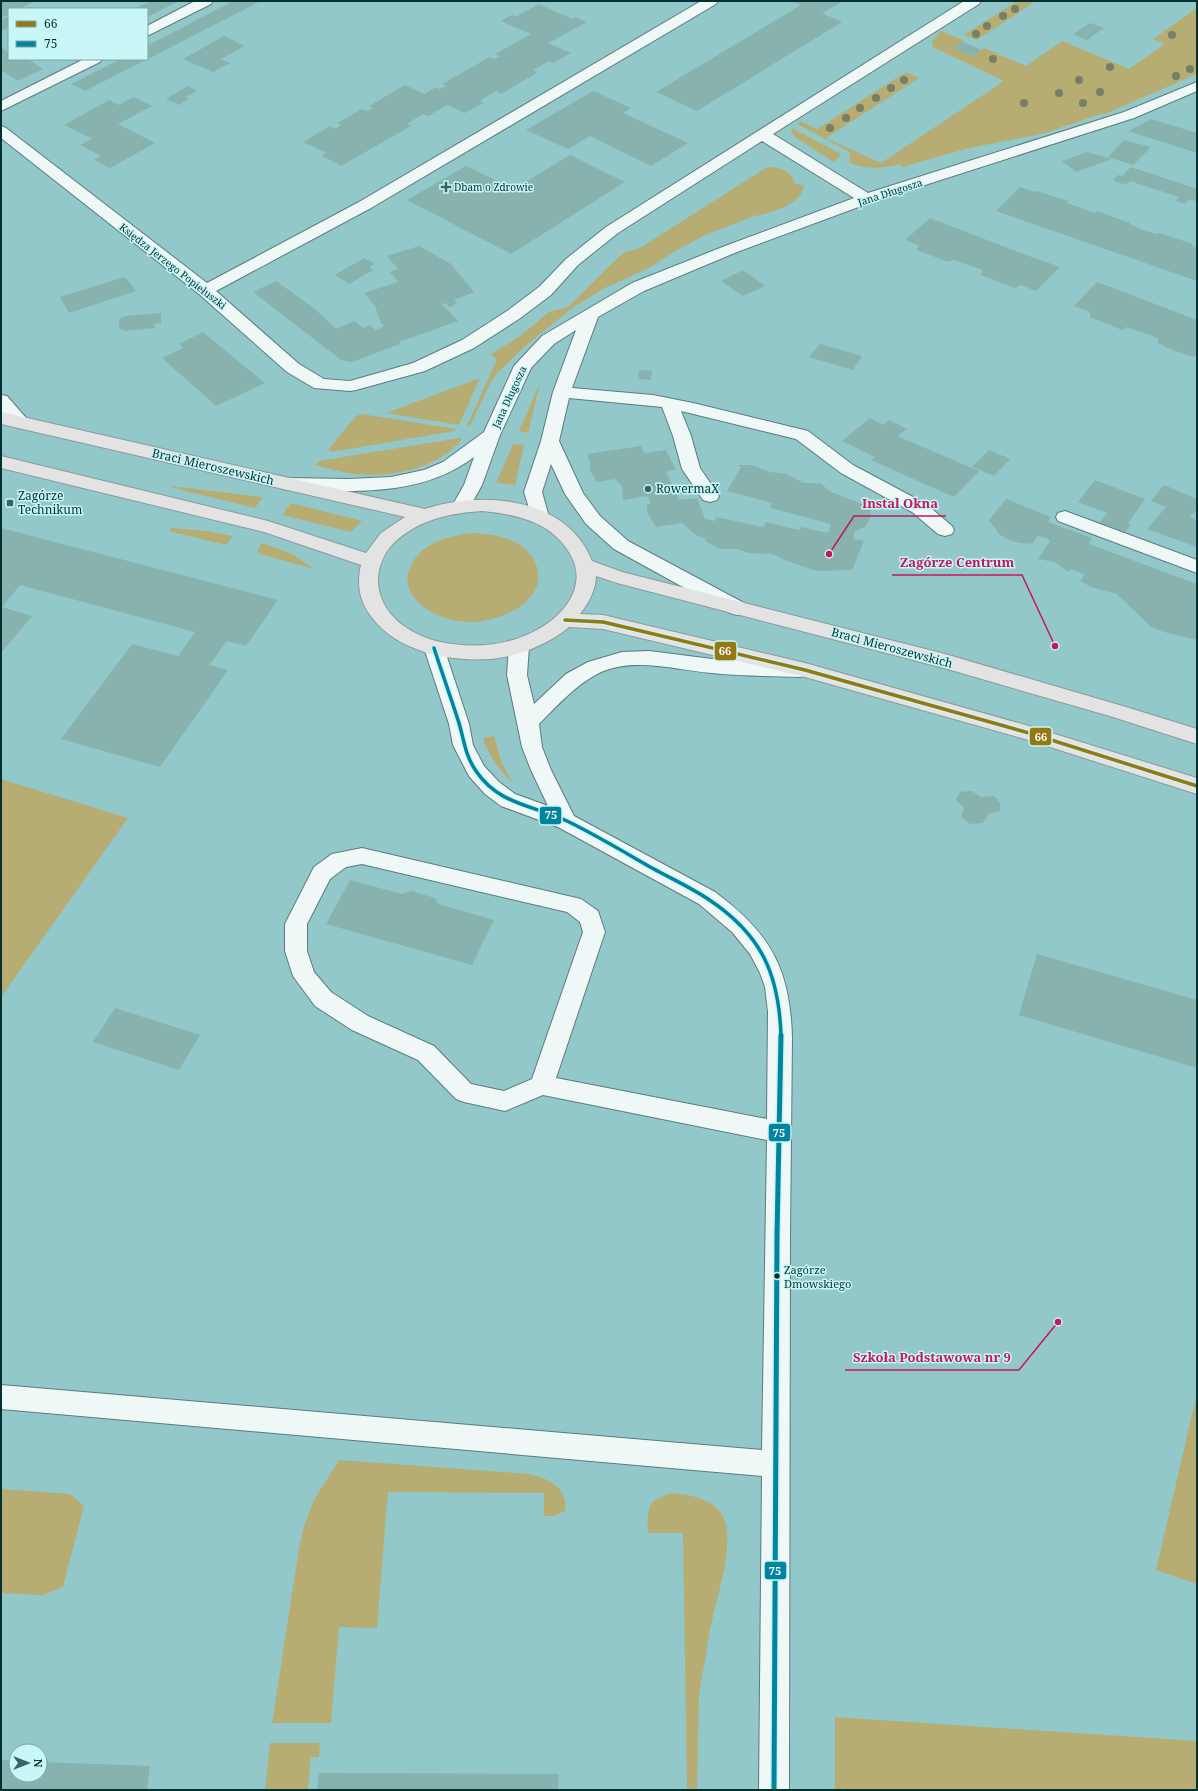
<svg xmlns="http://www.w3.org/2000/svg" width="1198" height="1791" font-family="'Noto Serif',serif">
<rect width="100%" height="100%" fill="#92c8c9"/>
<g fill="#b7ad72">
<path d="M1017,1H1036L977,40L964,35Z"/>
<path d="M1197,8V74L1105,114H1101L1042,134L969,148L902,167L900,164C885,168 866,170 851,163L849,162L850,153L848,151L797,124L800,121L817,129L906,72L919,78L826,138L881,163L1004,81L933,47L932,41L941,31L965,41L953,48L972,56L984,48L1026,66L1062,41L1129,69L1165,44L1153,39Z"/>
<path d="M792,128L839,153L841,155L834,162L795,137L791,131Z"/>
<path d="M775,167C785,169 793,174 795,184L804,185C801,205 776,210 758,216L757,215L705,235L672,253L649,268L605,288L575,306L529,343L497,373L491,382L470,426H467L497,359L491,354L520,336L549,312L568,307L623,253L640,248L761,171L766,168Z"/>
<path d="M480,378L459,425L386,413Z"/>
<path d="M540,383L528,433L519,431Z"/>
<path d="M360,414L368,415L456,429L455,431L331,452L328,450L355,417Z"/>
<path d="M459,438H463C438,469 392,478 355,474C341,473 328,468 315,465L319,461Z"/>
<path d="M513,444L524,445L515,485L496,483Z"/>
<path d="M171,486L263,497L255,508L170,487Z"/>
<path d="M291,503L362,521L351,532L282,515Z"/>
<path d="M171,528L206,531L233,536L226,545L169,531Z"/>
<path d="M473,533C496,534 524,539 535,562C552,599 503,620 475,622C454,623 431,616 417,601C409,593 405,581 409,570C419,543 447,536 473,533Z"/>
<path d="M262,543L292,554L314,569L260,554L257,552Z"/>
<path d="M494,736L501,761L513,784C499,769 489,757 483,738Z"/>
<path d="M1,779L128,818L1,997Z"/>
<path d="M1197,1393V1584L1156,1570Z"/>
<path d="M339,1460L529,1474C548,1478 569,1488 565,1511L554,1516H544V1493L388,1492L377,1628L339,1627L331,1723H272L299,1548L305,1523L314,1500Z"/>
<path d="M1,1489L70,1494L84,1506L63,1587L43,1595L1,1593Z"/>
<path d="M672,1493C693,1495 721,1500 726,1525C732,1554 718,1592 712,1621C709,1631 708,1643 706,1654C704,1668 700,1684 699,1699C698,1729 698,1760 697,1790H687L683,1533H648C647,1508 647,1500 672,1493Z"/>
<path d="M835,1717L1197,1741V1790H835Z"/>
<path d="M270,1743H320L319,1757H311L308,1790H265Z"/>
</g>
<g fill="#88b2ae">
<path d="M1,1H35L19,9H9V14L1,18Z"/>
<path d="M151,1H179L147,17V9H134Z"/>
<path d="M233,1H261L85,91L71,84L121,59H147V46Z"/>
<path d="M792,1H843L822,13L842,22L697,111L656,92L801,5Z"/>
<path d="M539,4L572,19L575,17L587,22L548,43L571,53L553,63L549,61L533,70L538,72L501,94L496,91L480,101L484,103L465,113L447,105L428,116L423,114L407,124L411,126L341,166L322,156L326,153L303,142L330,126L335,129L341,125L337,123L362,109L367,111L373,108L369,106L405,85L424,94L436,87L440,89L446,86L442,84L490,57L494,59L500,56L495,54L531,34L501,21L512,15L516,17Z"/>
<path d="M9,16V27L3,30L1,28V20Z"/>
<path d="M1090,23L1104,28L1087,40L1073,34Z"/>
<path d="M224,36L245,46L221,59L230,63L213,72L183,59Z"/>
<path d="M963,42L982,50L972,56L953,48Z"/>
<path d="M1,47L9,53V59H27L43,69L18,81L1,70Z"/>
<path d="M188,86L197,91L185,97L189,99L179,105L166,99Z"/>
<path d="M593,91L631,108L623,113L688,143L651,166L590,136L568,149L526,130Z"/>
<path d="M134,97L152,106L118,124L155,143L110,168L94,160L101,156L80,145L96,136L91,138L64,125L109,100L119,105Z"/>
<path d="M1151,119L1197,133V153L1128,131Z"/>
<path d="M1124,140L1151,147L1133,165L1108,157Z"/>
<path d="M1087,152L1112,159L1076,172L1062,161Z"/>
<path d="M570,155L625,182L511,254L407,200L466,166L514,189Z"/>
<path d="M1131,167L1197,189V202L1190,199L1185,204L1176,201L1179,197L1130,181L1126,185L1113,180L1118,175L1122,176Z"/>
<path d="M1020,187L1035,192L1037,191L1068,201L1067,203L1095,213L1097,211L1130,223L1129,224L1143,230L1157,234L1159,233L1193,244L1192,246L1197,248V281L996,211Z"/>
<path d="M930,218L1026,255L1060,267L1036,291L1021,285L1015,288L981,275L983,270L954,260L949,262L916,250L919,246L905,240Z"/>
<path d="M419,246L451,264L474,292L454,300L457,303L450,307L445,303L442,304L458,321L399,342L400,344L352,362L341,360L253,292L276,281L315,309L336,329L354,321L364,328L370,325L376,330L384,326L381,323L375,306L364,293L398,282L390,272L398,269L387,256Z"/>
<path d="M364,258L375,264L369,267L373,270L349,284L335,275Z"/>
<path d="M743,270L765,286L743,296L721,281Z"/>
<path d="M125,277L136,291L69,313L60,297Z"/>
<path d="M1097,282L1197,320V355L1193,357L1175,351L1158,343V338L1127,327L1122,330L1090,317V312L1074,306Z"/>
<path d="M161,313V323L154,324L155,328L125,331L119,329V319L125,316Z"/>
<path d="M203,332L239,362L265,383L216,406L162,358L184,348L179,344Z"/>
<path d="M820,344L862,356L853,370L809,357Z"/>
<path d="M639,370L652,371L651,380L638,379Z"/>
<path d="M870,418L883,425L889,420L907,429L897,436L979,471L954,497L871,460L875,457L842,441Z"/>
<path d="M641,446L644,453L666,450L676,470L666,471L679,500L697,498L705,519L715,521L716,517L763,527L766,522L799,530L801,527L828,533L831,524L770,508L772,503L727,491L741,467L738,465H752L770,472L787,474L803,483H820L831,492L870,507L871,516L868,523L865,527L854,532V539L864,541L852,570L817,571L787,561L772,554L748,553L737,549H720L705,541L706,539L696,535L682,523L656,527L647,512V504H650V501L649,498L646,496L623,500L622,486L615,479L597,482L590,471V463L587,454Z"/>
<path d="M989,450L1010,459L994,476L972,467Z"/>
<path d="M1095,480L1145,499L1128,523L1131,524L1125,532L1100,523L1107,513L1078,502Z"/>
<path d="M1164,485L1197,499V509L1190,517L1197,520V547L1147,529L1166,507L1151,501Z"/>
<path d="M1006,499L1051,517L1048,522L1092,538L1089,544L1197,584V640L1164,632L1150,626L1117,594L1091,587L1080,581L1085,574L1070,569L1068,572L1055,562L1038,559L1050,541L1047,538L1037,536L1033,543L1026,544L1011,541L1000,535L989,520Z"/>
<path d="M1,528L278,600L246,646L227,641L209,665L228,670L160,767L61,739L132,644L178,656L195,632L20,585L2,607L32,616L1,653Z"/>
<path d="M972,791L981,797L994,796L1000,803V811L989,813L983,823L970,824L961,817L964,808L956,800L960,792Z"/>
<path d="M350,880L402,894L411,891L435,898L438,904L494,920L472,965L326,924Z"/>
<path d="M1037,954L1197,1000V1068L1019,1015Z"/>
<path d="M115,1008L200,1035L179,1070L93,1042Z"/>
<path d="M1,1760L16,1761V1775H40V1762L150,1766L147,1790H1Z"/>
<path d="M319,1773L559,1774L558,1790H317Z"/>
</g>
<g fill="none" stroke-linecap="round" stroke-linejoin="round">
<defs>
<g id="minor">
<path d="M195,1H213L211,4L147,36V26Z"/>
<path d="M701,1H718L716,4L371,208L216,291L299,364L324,379L350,381L413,363L462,340L507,311L539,287L566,259L606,227L964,1H981L979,4L773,134L868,193L1124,112L1197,82V91L1134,118L872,202L737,252L644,291L598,317L572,388L653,395L693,403L808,431L853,465L926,504L952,526L954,530L952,534L945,536L938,534L912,512L841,473L796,439L681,411L691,436L700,468L719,496L717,500L710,502L703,500L682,469L673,436L662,407L569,398L559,441L583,493L600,516L628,541L744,603L747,608L744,613L737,615L730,613L614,549L586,524L565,494L551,464L542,492L549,517L547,521L540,523L533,521L524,492L541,441L553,392L576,330L554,344L531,368L500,435L482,485L468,510L461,512L454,510L452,506L464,485L474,457C420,498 351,491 287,490L281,488L278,484L281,480L287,478L349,479L391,477L424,470L443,462L484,432L514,366L542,336L632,283L725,246L854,198L762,141L618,233L578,265L551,295L519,319L474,348L425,371L356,390L350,391L314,388L287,372L199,294L1,138V126L6,128L207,283L359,202Z"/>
<path d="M84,59H102L100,62L1,111V101Z"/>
<path d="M1,395L7,396L27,419L30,423L27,427C14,430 9,420 1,411Z"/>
<path d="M1065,511L1197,560V573L1058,521L1056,517L1058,513Z"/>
<path d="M519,639L526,641L529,646L527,675L534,704L566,674L588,662L622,652L649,651L712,659L800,663L807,665L810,670L807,675L800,677C771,676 741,676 712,673C676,670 636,657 601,672C576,684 558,705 539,724L542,747L551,770L574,816L715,892C770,933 790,968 792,1037L790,1236L789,1790H759L762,1476L1,1409V1385L762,1450L767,1140L543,1095L505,1111L464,1102L456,1099L418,1060L352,1030L315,1006L293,976L285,951V924L314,867L332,854L362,848L581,899L598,911L605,932L556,1078L767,1119L768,1012L765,987L760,973L750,954L732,932L699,904L558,827L501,806L485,794L469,776L453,745L449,724L424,648L427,643L434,641L441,643L444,648L469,724L473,745L484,766L499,782L515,794L548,806L531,770L522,747L507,675L509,646L512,641ZM362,864L567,912L580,922L583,932L532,1079L504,1091L471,1084L434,1046L368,1016L331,992L314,972L307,951V924L330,879L346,867Z"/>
</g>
<path id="major" d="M1,412L425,509C482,490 567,497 592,561L622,572L945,654L1126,707L1197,729V744L1113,717L944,668L617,583L596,576C596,590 588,604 580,614L603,615L805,663L1029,726L1197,778V794L1025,739L805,677L603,629L569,627C547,645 519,656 491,659C447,662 393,651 368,612C359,598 357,582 361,565L264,532L1,468V456L268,521L366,553L381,533L405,517L1,424ZM482,511C516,514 552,522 570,554C575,562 578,573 576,583C574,598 563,611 552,620C520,645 479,650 440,642C409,635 377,613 378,578C379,563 386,549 398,539C422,519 451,513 482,511Z"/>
</defs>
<use href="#minor" stroke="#5a7c7d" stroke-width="2"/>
<use href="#major" stroke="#8b999a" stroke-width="2"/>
<use href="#minor" fill="#eff7f7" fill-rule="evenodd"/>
<use href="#major" fill="#e3e3e3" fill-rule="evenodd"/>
<defs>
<path id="bus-1" d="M565,620L603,622L805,670L1029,733L1197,786"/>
<path id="bus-2-far1" d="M434,648C442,673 451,698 459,723C464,740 465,755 476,771C499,805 533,805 567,821C596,835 624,852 652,868C670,878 690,887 708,899C761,934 779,973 781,1036"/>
<path id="bus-2" d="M774,1790L777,1236L781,1035"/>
</defs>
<use href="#bus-1" stroke="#c9f6f6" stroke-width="6"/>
<use href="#bus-2-far1" stroke="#c9f6f6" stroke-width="6"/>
<use href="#bus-2" stroke="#c9f6f6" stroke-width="8"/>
<use href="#bus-1" stroke="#957714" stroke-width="3.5"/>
<use href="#bus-2-far1" stroke="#01859f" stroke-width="3.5"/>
<use href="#bus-2" stroke="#01859f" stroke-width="5"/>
</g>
<g fill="#767f68">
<circle cx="1015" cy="9" r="4"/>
<circle cx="1003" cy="16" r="4"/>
<circle cx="987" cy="26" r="4"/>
<circle cx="976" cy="34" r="4"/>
<circle cx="1172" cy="35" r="4"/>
<circle cx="993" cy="59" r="4"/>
<circle cx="1110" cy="67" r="4"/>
<circle cx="1190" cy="69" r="4"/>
<circle cx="1176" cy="76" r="4"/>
<circle cx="904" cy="80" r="4"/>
<circle cx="1079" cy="80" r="4"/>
<circle cx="891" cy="88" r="4"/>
<circle cx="1100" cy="92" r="4"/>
<circle cx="1059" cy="93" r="4"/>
<circle cx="876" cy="98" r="4"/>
<circle cx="1024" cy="103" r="4"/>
<circle cx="1083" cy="103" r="4"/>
<circle cx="860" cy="108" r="4"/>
<circle cx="846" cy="118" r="4"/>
<circle cx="830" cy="128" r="4"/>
</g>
<g fill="#356666" stroke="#c9f6f6" stroke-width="1.5">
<path d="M444 181h4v4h4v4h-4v4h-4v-4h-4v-4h4z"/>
<circle cx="648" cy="489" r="4"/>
<rect x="6" y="499" width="8" height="8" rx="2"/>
</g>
<circle fill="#033131" stroke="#c9f6f6" stroke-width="1.5" cx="777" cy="1276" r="3.5"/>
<g text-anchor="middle" stroke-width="3" stroke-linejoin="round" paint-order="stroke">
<g font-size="10" fill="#033131" stroke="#c9f6f6" text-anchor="start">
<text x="454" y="191">Dbam o Zdrowie</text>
</g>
<g font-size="10" fill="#033131" stroke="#c9f6f6">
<text transform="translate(890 192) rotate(-18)" y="4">Jana Długosza</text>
<text transform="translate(173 266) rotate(38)" y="4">Księdza Jerzego Popiełuszki</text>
<text transform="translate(509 397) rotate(-65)" y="4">Jana Długosza</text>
</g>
<g font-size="11" fill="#033131" stroke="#c9f6f6" text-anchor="start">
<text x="784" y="1274">Zagórze<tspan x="784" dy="14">Dmowskiego</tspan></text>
</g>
<g font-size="12" fill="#033131" stroke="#c9f6f6">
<text transform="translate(213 467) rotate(13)" y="4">Braci Mieroszewskich</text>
<text transform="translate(892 648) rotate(15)" y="4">Braci Mieroszewskich</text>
</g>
<g font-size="12" fill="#033131" stroke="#c9f6f6" text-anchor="start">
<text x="656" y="493">RowermaX</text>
<text x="18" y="500">Zagórze<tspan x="18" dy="14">Technikum</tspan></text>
</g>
</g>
<path fill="none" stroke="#c2185b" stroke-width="1.5" d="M829 554L854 516H946M1055 646L1022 575H892M1058 1322L1019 1370H845"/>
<g fill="#c2185b" stroke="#c9f6f6" stroke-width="1.5">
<circle cx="829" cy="554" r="4"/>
<circle cx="1055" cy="646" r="4"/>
<circle cx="1058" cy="1322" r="4"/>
</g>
<g font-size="13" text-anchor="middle" font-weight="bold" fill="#c2185b" stroke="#c9f6f6" stroke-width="3" stroke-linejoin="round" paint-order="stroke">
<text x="900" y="508">Instal Okna</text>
<text x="957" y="567">Zagórze Centrum</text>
<text x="932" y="1362">Szkoła Podstawowa nr 9</text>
</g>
<g stroke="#c9f6f6" stroke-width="1.5">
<rect x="714" y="641" width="23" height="20" rx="4" fill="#957714"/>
<rect x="1029" y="727" width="23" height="19" rx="4" fill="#957714"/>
<rect x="539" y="806" width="23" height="19" rx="4" fill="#01859f"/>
<rect x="768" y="1123" width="23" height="19" rx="4" fill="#01859f"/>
<rect x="764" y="1561" width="23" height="19" rx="4" fill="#01859f"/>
</g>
<g font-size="11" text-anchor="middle" font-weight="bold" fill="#fff">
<text x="725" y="655">66</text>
<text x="1041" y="741">66</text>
<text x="551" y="819">75</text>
<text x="779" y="1137">75</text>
<text x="775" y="1575">75</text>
</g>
<rect width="1198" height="1791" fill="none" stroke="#033131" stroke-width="4"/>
<rect x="8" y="8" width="140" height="52" fill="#c9f6f6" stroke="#7aa7a7"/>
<rect x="16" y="21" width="20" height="6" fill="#957714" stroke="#7aa7a7"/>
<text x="44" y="28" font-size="12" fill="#033131">66</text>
<rect x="16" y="41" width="20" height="6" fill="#01859f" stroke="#7aa7a7"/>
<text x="44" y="48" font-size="12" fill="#033131">75</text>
<g transform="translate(28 1763) rotate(90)"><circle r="19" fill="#c9f6f6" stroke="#7aa7a7"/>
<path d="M0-3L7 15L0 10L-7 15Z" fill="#356666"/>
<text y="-6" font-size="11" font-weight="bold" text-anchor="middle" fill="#033131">N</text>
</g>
</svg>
